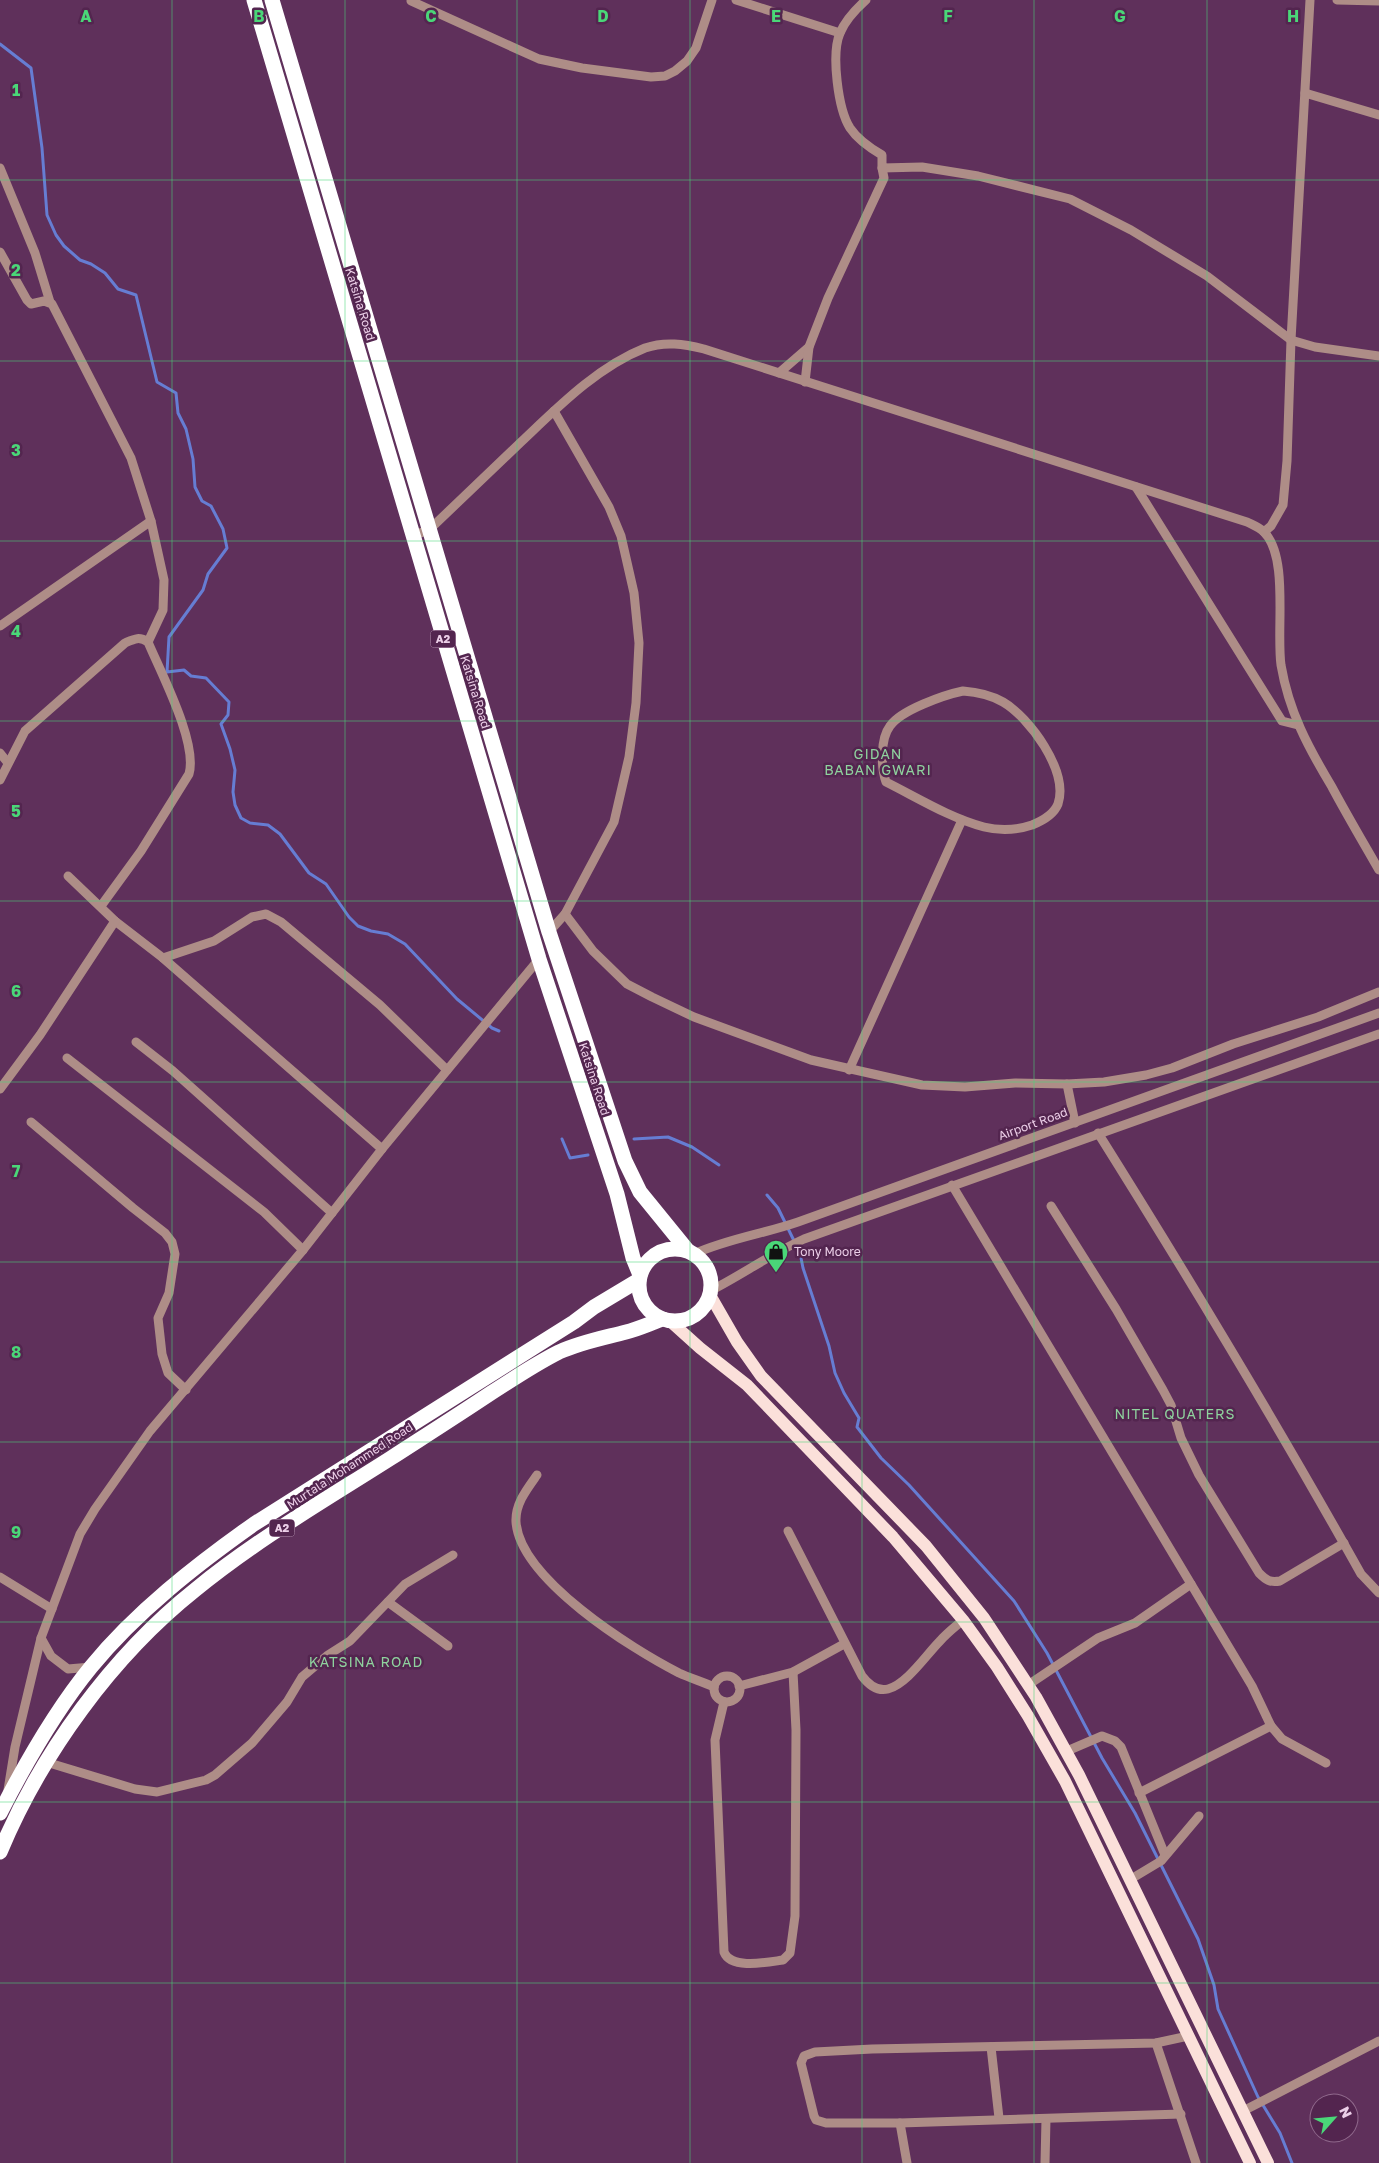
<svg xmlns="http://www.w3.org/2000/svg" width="1379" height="2163" font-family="'Golos Text',sans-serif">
<rect width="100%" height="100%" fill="#5f305b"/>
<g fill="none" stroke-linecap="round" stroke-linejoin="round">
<g stroke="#667dd3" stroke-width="3">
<path d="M0,44L31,68L42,148L47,215L56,235L64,246L80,260L91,264L105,273L118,289L136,295L157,382L176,393L178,413L186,429L193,459L195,487L202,501L211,506L223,529L227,548L208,574L203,590L169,637L167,672L184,670L191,676L206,678L229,702L228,715L221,724L230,749L235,770L233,792L235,805L241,818L250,823L268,825L280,834L309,873L326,884L349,917L358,926L371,931L388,934L405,944L457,999L492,1028L499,1031"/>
<path d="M562,1139L570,1158L588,1155"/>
<path d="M634,1139L668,1137L692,1147L719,1165"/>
<path d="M767,1195L778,1208L800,1253L803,1268L829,1346L835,1373L844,1393L859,1418L857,1427L881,1458L909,1485L1014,1601L1047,1653L1102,1758L1135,1813L1198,1939L1214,1985L1218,2009L1258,2097L1280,2133L1292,2163"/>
</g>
<g stroke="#ae8d87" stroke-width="9">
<path d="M736,0L840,33"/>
<path d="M866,0C856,9 845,21 840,33C831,54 838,109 850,128C858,140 870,148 882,155V168L922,167L978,176L1070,199L1131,230L1207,276L1291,340L1315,347L1379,356"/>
<path d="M1337,0L1379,1"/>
<path d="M411,1L539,59L582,68L651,77L665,76L675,71L687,61L696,48L712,0"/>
<path d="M1305,93L1379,115"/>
<path d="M0,168L35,253L50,302"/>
<path d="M0,252L27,300L31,304L44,301L52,304L131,458L151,521L164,580L163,610L148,642"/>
<path d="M779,373L809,347"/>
<path d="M805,382L809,347L828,298L884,178L882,168"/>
<path d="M1136,487L1282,721L1298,725"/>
<path d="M1264,532L1271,526L1283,505L1287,461L1291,340L1310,0"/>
<path d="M413,536L430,529C460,500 491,471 521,442C557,408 597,367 645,348C665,341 684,344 704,349L1247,522C1253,525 1259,527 1264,532C1289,557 1276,629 1281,665C1289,712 1308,747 1332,787C1347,815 1363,842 1379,870"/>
<path d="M0,626L151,521"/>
<path d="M963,691C977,692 989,694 1003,702C1029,717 1069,771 1058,804C1054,814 1042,821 1032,825C1017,830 1000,831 984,827C950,818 918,798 886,782C881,768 880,739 890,726C901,710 944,695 963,691Z"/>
<path d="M0,753L8,763"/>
<path d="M0,780L25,731L125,643C134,639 139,636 148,642C161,673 198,743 189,774L141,851L101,906"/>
<path d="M68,876L115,921L163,958L382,1149"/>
<path d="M565,914L593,951L627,984L652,997L694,1017L811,1060L922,1085L965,1087L1015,1083L1067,1084L1104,1082L1146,1075L1172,1068L1233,1044L1318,1017L1379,992"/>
<path d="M549,932L565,914L614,822L629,757L636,703L639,643L634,593L621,536L609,507L554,411"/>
<path d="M163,958L214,941L252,917L266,914L281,922L380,1005L447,1070"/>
<path d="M136,1042L173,1071L332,1213"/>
<path d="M67,1058L264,1212L303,1250"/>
<path d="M849,1070L962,820"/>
<path d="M1067,1084L1075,1123"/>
<path d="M0,1089L40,1035L115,921"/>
<path d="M31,1122L133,1208L165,1233L172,1242L175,1254L169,1293L158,1318L162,1354L168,1373L186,1390"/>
<path d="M1098,1133C1189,1278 1277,1424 1361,1574L1379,1593"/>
<path d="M952,1185L1191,1584L1252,1686L1271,1726L1282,1739L1326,1763"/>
<path d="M1051,1206L1116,1309L1163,1390L1171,1405L1181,1438L1199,1475L1259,1573C1266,1580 1270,1583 1280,1581L1344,1543"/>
<path d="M694,1254C727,1239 763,1234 798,1222L1379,1013"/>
<path d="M712,1290C743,1274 771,1254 804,1239L1379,1034"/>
<path d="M537,1475C527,1489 515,1504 516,1522C520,1579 632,1649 679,1673C690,1678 703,1682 714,1687"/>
<path d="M788,1531L862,1676C868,1684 876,1692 888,1689C907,1684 926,1655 940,1641C947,1633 955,1627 963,1620"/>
<path d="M0,1577L52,1609"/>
<path d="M388,1602L448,1646"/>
<path d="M41,1638L51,1656L68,1669L91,1667"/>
<circle cx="727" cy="1689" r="13"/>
<path d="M1028,1685L1098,1638L1135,1623L1191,1584"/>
<path d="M739,1686L793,1672L844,1644"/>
<path d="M724,1702L715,1740L724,1952C731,1970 768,1962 783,1960L790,1953L795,1916L796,1730L793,1672"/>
<path d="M1067,1751L1102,1736L1115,1741L1121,1747L1165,1855"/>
<path d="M46,1762L135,1789L157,1792L206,1780L215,1775L252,1743L287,1702L302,1677L328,1655L350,1641L405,1584L453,1555"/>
<path d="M8,1790L15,1747L41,1638L80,1534L95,1509L150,1431L303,1250L382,1149L539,959"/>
<path d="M1139,1793L1271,1726"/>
<path d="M1131,1879L1161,1861L1199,1816"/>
<path d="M1156,2043L1196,2163"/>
<path d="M991,2047L999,2118"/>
<path d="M1243,2111L1379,2041"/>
<path d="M1181,2114L900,2123H826L816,2120L814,2116L801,2063L804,2056L815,2052L872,2049L1156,2043L1188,2036"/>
<path d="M900,2123L907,2163"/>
<path d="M1045,2163L1046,2119"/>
</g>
<g stroke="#fbe0da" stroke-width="12">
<path d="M710,1295L737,1342L761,1376L926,1546L984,1618L1036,1697L1079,1775L1268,2163"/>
<path d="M670,1321L700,1348L747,1385L893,1537L963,1620L997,1667L1028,1716L1065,1781L1250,2163"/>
</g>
<g stroke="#fff" stroke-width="15">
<path d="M254,0L539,959L617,1194L633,1258L640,1275"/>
<path d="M272,0L549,932L625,1161L640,1192L688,1251"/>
<circle cx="675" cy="1285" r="36"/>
<path d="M0,1813C26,1762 55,1711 91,1667C136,1612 196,1565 254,1524L574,1322L594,1307L639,1280"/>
<path d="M0,1852C41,1754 112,1656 195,1590C256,1540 325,1500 391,1458C425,1436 458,1415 491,1393C513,1379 535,1364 559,1352C581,1342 603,1338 626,1332C638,1329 651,1323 663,1319"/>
</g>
</g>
<path fill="none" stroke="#4ad778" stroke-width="1" stroke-opacity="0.55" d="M172,0V2163M345,0V2163M517,0V2163M690,0V2163M862,0V2163M1034,0V2163M1207,0V2163M0,180H1379M0,361H1379M0,541H1379M0,721H1379M0,901H1379M0,1082H1379M0,1262H1379M0,1442H1379M0,1622H1379M0,1802H1379M0,1983H1379"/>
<defs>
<symbol id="shop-pin" viewBox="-11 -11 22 30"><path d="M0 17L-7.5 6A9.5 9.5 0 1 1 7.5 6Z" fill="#4ad778" stroke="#53254f"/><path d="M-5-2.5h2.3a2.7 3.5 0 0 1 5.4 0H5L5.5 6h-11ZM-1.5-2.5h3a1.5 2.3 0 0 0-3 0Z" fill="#111"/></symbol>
</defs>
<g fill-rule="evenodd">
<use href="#shop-pin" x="762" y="1238" width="28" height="38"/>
</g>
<g text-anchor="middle" stroke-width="5" stroke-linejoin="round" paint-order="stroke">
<g fill="#53254f" stroke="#be9cba" stroke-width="1">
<rect x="430.5" y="630.5" width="25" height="17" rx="4"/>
<rect x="269.5" y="1519.5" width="25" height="17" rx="4"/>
</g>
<g font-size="11" font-weight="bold" fill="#eccfe8">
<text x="443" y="643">A2</text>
<text x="282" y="1532">A2</text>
</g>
<g font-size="12" fill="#eccfe8" stroke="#53254f">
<text transform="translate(360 304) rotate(73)" y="4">Katsina Road</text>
<text transform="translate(475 692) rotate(73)" y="4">Katsina Road</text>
<text transform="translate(594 1079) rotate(72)" y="4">Katsina Road</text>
<text transform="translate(1033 1124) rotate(-20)" y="4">Airport Road</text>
<text transform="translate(350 1466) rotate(-33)" y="4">Murtala Mohammed Road</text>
</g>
<g font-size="12" fill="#eccfe8" stroke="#53254f" text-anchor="start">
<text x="794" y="1256">Tony Moore</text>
</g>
<g font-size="14" letter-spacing="1" fill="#8fd29e" stroke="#53254f">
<text x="878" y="759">GIDAN<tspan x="878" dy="16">BABAN GWARI</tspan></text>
<text x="1175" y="1419">NITEL QUATERS</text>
<text x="366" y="1667">KATSINA ROAD</text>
</g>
</g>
<g font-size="16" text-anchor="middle" font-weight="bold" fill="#4ad778" stroke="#53254f" stroke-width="5" stroke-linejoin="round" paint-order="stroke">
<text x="86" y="22">A</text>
<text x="259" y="22">B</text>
<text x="431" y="22">C</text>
<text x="603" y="22">D</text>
<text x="776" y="22">E</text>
<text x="948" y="22">F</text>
<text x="1120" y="22">G</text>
<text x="1293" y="22">H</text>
<text x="16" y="96">1</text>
<text x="16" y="276">2</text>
<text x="16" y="456">3</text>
<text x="16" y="637">4</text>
<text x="16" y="817">5</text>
<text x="16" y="997">6</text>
<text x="16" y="1177">7</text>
<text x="16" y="1358">8</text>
<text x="16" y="1538">9</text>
</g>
<g transform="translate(1334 2118) rotate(63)"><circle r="24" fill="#53254f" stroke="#90698c"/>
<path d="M0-4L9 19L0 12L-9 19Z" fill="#4ad778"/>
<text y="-8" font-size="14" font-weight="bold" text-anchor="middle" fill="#eccfe8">N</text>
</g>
</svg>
